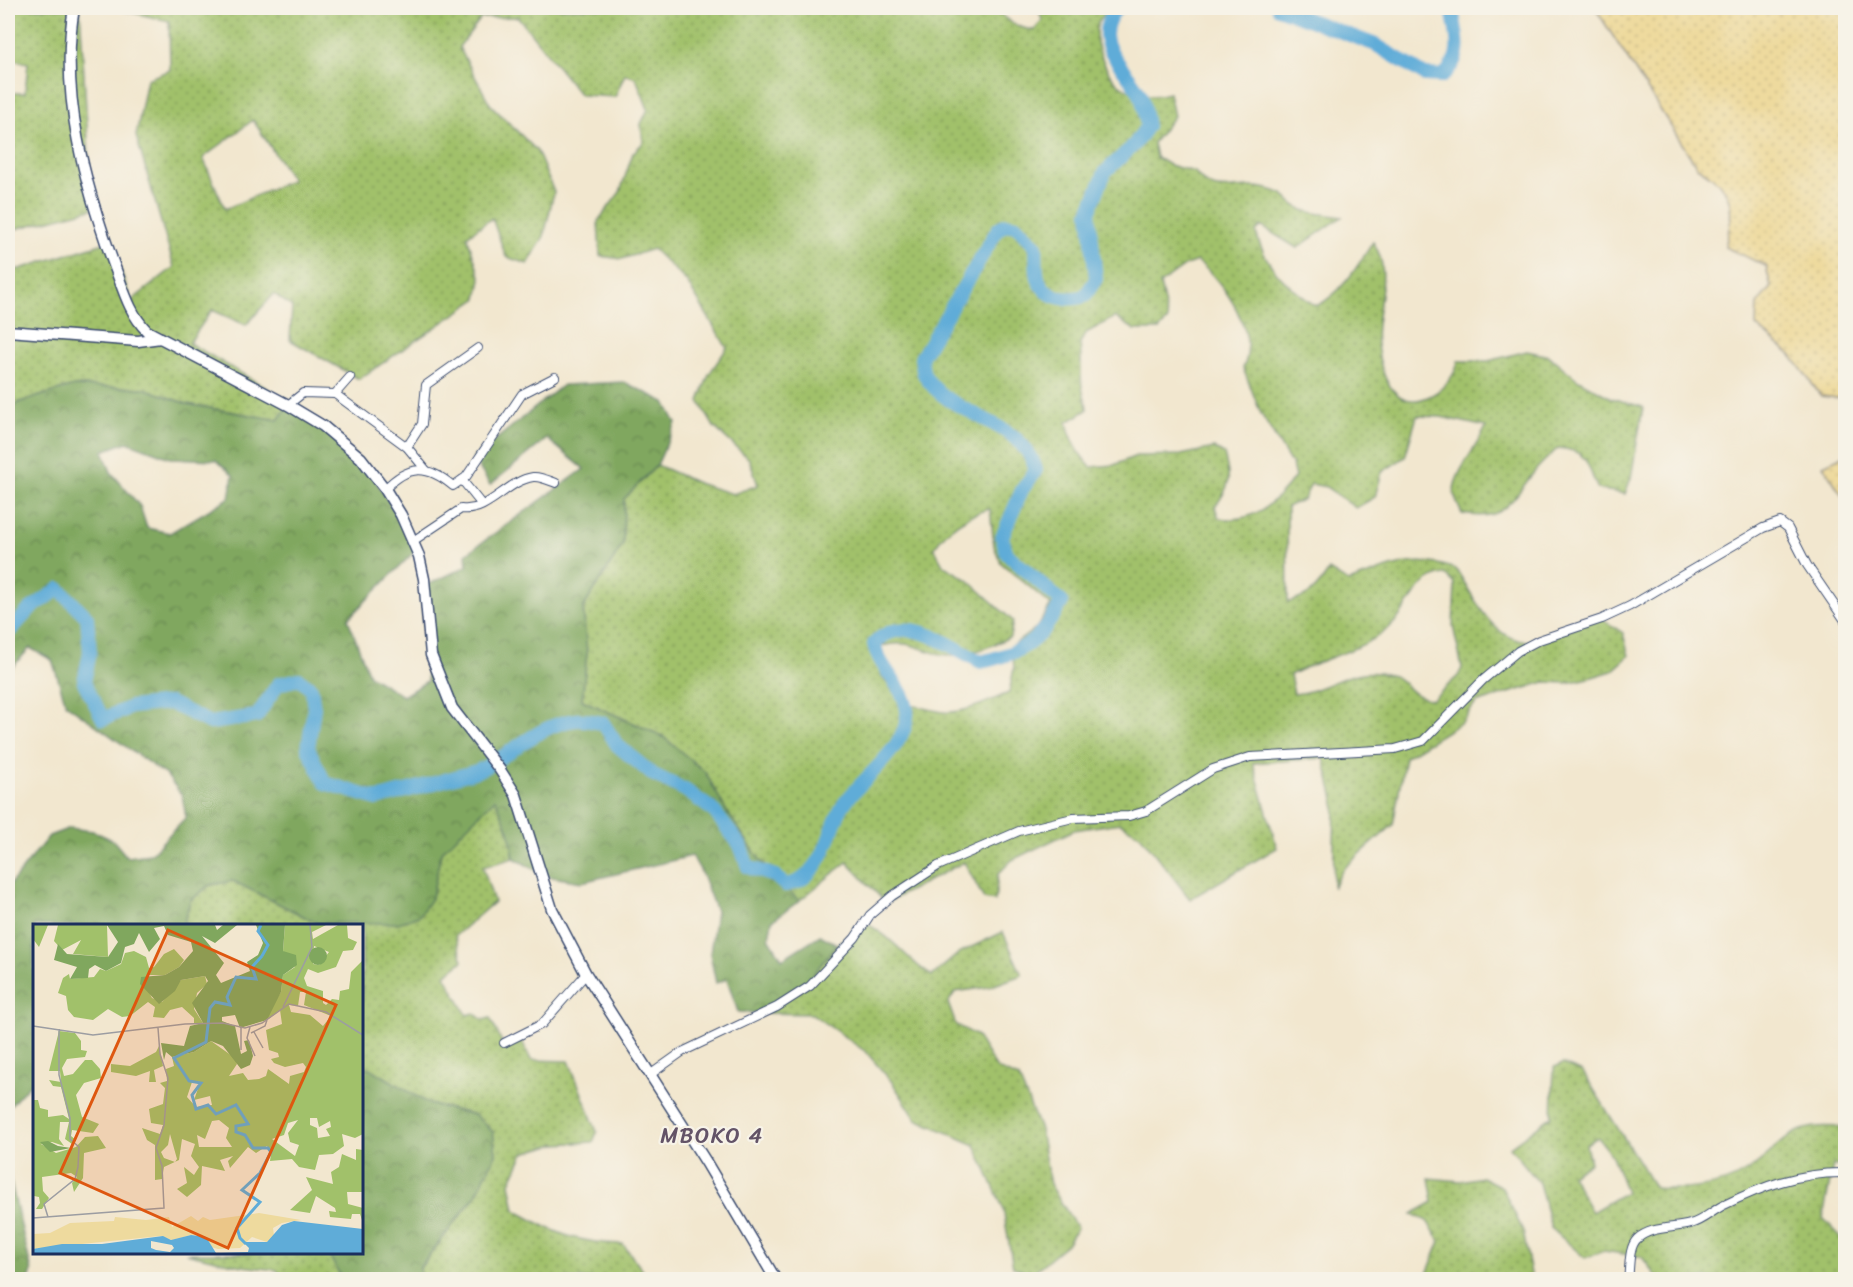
<svg xmlns="http://www.w3.org/2000/svg" width="1853" height="1287" font-family="Sriracha,sans-serif">
<defs>
<pattern id="grass-dots" width="8" height="8" patternUnits="userSpaceOnUse" patternTransform="scale(1.5)"><rect width="8" height="8" fill="#a1c16a"/><path d="M2 2h.1M6 6h.1" fill="none" stroke="#829d5a" stroke-width="1.8" stroke-linecap="round"/></pattern>
<pattern id="forest-crowns" width="20" height="18" patternUnits="userSpaceOnUse" patternTransform="scale(1.5)"><rect width="20" height="18" fill="#80a75e"/><path d="M2 6a3 3 0 1 1 6 0M12 15a3 3 0 1 1 6 0" fill="none" stroke="#688851"/></pattern>
<pattern id="sand-dots" width="8" height="8" patternUnits="userSpaceOnUse" patternTransform="scale(1.5)"><rect width="8" height="8" fill="#eeda9e"/><path d="M2 2h.1M6 6h.1" fill="none" stroke="#ccbb8a" stroke-width="1.8" stroke-linecap="round"/></pattern>
</defs>
<rect width="100%" height="100%" fill="#f7f3e8"/>
<filter id="ink" filterUnits="userSpaceOnUse"><feTurbulence type="fractalNoise" baseFrequency=".0167" numOctaves="2"/><feDisplacementMap in="SourceGraphic" scale="12" xChannelSelector="R" yChannelSelector="G"/><feConvolveMatrix kernelMatrix="1 2 1 2 8 2 1 2 1" color-interpolation-filters="sRGB"/></filter>
<filter id="wash" filterUnits="userSpaceOnUse"><feTurbulence type="fractalNoise" baseFrequency=".008" numOctaves="4" result="noise"/><feDisplacementMap in="SourceGraphic" scale="24" xChannelSelector="R" yChannelSelector="G"/><feGaussianBlur stdDeviation="1.35" result="paint"/><feColorMatrix in="noise" values="0 0 0 0 0 0 0 0 0 0 0 0 0 0 0 0 0 1.4 0 .05"/><feComposite in="paint" operator="in"/></filter>
<g filter="url(#wash)">
<rect width="100%" height="100%" fill="#f2e7cf"/>
<g fill="url(#grass-dots)" stroke="#5e7864" stroke-width="1.5" fill-rule="evenodd">
<path d="M8,8H80L92,209L8,231V93H25L28,63L8,59Z"/>
<path d="M113,8H997C1005,21 1019,29 1035,30L1042,20L1038,8H1110C1107,12 1101,17 1098,22C1091,39 1106,75 1120,85C1134,95 1153,98 1169,93L1174,116L1153,143L1156,157L1169,165L1195,172C1212,197 1231,186 1255,187C1264,187 1275,191 1283,194C1299,216 1318,212 1342,217L1297,248L1261,226L1256,232C1265,267 1286,285 1316,306C1341,295 1358,265 1373,242C1396,275 1370,315 1378,351C1380,363 1384,380 1393,390C1414,416 1454,387 1458,361H1488L1527,351L1549,356L1577,379L1611,398L1643,407L1631,478L1625,494L1598,489C1586,467 1592,451 1558,448C1549,457 1539,465 1532,475C1509,504 1503,522 1462,514C1459,507 1454,498 1454,491C1454,474 1478,445 1486,427L1441,417L1417,416L1405,457L1382,472L1375,497L1356,508L1326,487L1311,484L1304,499L1287,507L1288,602C1309,598 1318,588 1329,570L1348,582C1390,568 1412,553 1456,569C1475,597 1496,653 1541,639C1563,632 1580,622 1602,619L1623,633L1629,656L1612,671L1589,678L1567,683L1545,682L1476,703L1462,722L1405,757L1393,825L1343,869L1333,888L1335,803L1324,758L1253,763L1277,848L1190,899L1140,835L1120,823L1074,830L1012,860L998,874L995,901L984,899L964,862L886,903L847,862L799,901L760,860L727,812L705,772L662,736L582,700L587,653L583,608L623,544L624,499L657,465L700,484L733,494L758,485L749,459L714,427L699,401L709,374L727,348L687,282L653,249L622,259L600,256L598,221L620,192L633,153L643,143L641,124L648,109L636,78L625,74L615,97L580,95L518,17L481,18L459,47L490,104L537,151L554,192L544,236L528,264L506,257L492,218L467,236L481,279L477,299L359,379L290,340L292,307L274,294L246,325L212,310L189,343L291,402L278,420L187,404L143,388L74,386L20,402L8,411V249L16,270L111,241L131,301L174,267L136,136L147,79L170,70L169,21ZM253,120L292,180L225,209L203,158ZM1197,261C1224,281 1260,335 1243,368L1261,414L1292,465L1295,477C1274,502 1256,524 1219,518L1215,507C1231,485 1231,480 1224,454L1214,448L1181,455L1136,456L1114,465L1091,467C1079,455 1070,438 1067,422L1087,410C1087,401 1083,395 1082,387C1080,373 1082,358 1080,343L1086,333L1115,317L1135,330H1159L1168,320L1160,284L1186,265ZM990,509L994,546L1001,563L1051,605L1037,627L1012,646L1014,668L1009,693C990,700 965,714 944,712C930,710 917,705 902,704L882,676L874,656L878,647C915,637 918,653 947,655C968,657 991,646 1010,637L1013,621L967,579L944,566L934,548C948,527 966,515 990,509ZM1445,574L1455,584L1453,626L1462,668L1458,676L1432,700C1426,698 1419,697 1414,693C1407,688 1401,678 1393,676C1350,663 1330,691 1294,694L1290,675C1323,657 1367,651 1394,623C1411,605 1418,577 1445,574Z"/>
<path d="M495,798L509,831L514,858L483,867L494,902L455,936L463,961L445,975L467,1015L474,1013L483,1020L490,1018L503,1044L521,1039L531,1060L569,1061L597,1132L593,1142L555,1144L524,1153L510,1183L515,1210C554,1233 576,1243 623,1244L649,1279H420V1268L476,1195L496,1154L493,1132L475,1115L429,1104L370,1068L362,1067V926H186L184,922L190,901L210,885L233,881L317,923L432,897L441,852Z"/>
<path d="M865,923C892,936 907,960 932,976L959,953L1003,932L1022,975L989,987L955,992L948,1003L956,1025L976,1035L997,1069L1019,1078L1040,1130L1050,1184L1077,1228L1067,1244L1031,1274L1013,1267L1003,1208L975,1145L916,1119L892,1082L866,1052L812,1014L761,1013L808,981L837,944Z"/>
<path d="M1563,1064L1583,1072L1655,1188C1683,1191 1721,1188 1745,1172C1788,1144 1787,1120 1845,1128V1168L1833,1165L1823,1218L1845,1241V1279H1658L1642,1257L1604,1251L1585,1258L1551,1228L1539,1183L1510,1147L1552,1116L1554,1067ZM1598,1137L1612,1156L1626,1192L1592,1212L1571,1175L1590,1163L1586,1144Z"/>
<path d="M1482,1177L1502,1187L1523,1231L1532,1279H1425L1440,1241L1427,1221L1412,1214L1433,1202L1429,1178L1460,1181Z"/>
<path d="M186,1253H328L342,1279H282L277,1270L241,1266Z"/>
</g>
<g fill="url(#forest-crowns)" stroke="#4e6b5e" stroke-width="1.5" fill-rule="evenodd">
<path d="M624,382L665,402L676,423L657,465L624,499L623,544L583,608L587,653L582,700L662,736L705,772L727,812L760,860L799,901L772,921L769,938L782,959L820,935L837,944L808,981L761,1013L738,1012L727,979L716,983L710,954L716,911L700,870L692,856L582,882L546,876L514,858L509,831L495,799L441,852L432,897L419,916L398,923H317L233,881L210,885L190,901L184,922L186,925L34,926V1080L9,1107L8,1115V887L49,836L70,828L93,831L113,840L127,857L151,854L186,817L182,795L167,776L66,704L52,660L30,648L8,672V411L20,402L74,386L144,388L187,404L278,420L291,402L366,465L418,548L348,619L369,675L403,696L427,681L421,588L467,566L466,554L584,469L547,439L490,485L473,458L563,385ZM127,442L170,458L216,460L233,475L229,498L170,533L147,528L140,506L111,472L103,451Z"/>
<path d="M362,1067L370,1068L429,1104L475,1115L493,1132L496,1154L476,1195L420,1267V1279H342L328,1253L362,1252Z"/>
<path d="M8,1152L10,1179L32,1272L29,1279H8Z"/>
</g>
<g fill="url(#sand-dots)" stroke="#84847e" stroke-width="1.5">
<path d="M1595,8H1845L1846,164L1843,171L1846,184L1845,399L1821,396L1791,355L1756,326L1757,304L1771,287L1766,266L1725,247C1735,207 1735,189 1697,167Z"/>
<path d="M1845,455V500L1823,465Z"/>
</g>
<g fill="none" stroke-linecap="round" stroke-linejoin="round">
<g stroke="#5facd8" stroke-width="14">
<path d="M1278,8L1376,45L1425,75L1443,76C1466,54 1456,36 1452,8"/>
<path d="M8,633L30,609L59,589L87,617L90,652L84,682L103,719L131,707L170,703L210,723L257,716L278,684L299,679L311,688L314,708L308,748L325,783L377,799L477,771C509,757 540,723 576,720C584,719 595,722 603,723L617,745L652,774L685,790L713,810L740,845L748,867L775,876L785,885C798,883 804,879 812,870C829,851 831,824 844,804C862,778 911,744 907,710C904,686 879,668 874,644C905,609 950,647 981,662C1027,651 1038,642 1062,602L1007,554L1002,537L1022,490L1036,470C1021,417 950,418 925,376C922,371 922,363 921,358L998,229L1006,224L1017,226L1036,246C1037,256 1035,272 1039,281C1048,300 1068,301 1085,296L1096,279L1089,212L1105,172L1134,145L1147,126C1145,116 1144,103 1140,94C1126,66 1087,42 1117,8"/>
</g>
</g>
</g>
<g filter="url(#ink)">
<g fill="none" stroke-linecap="round" stroke-linejoin="round">
<defs>
<g id="street">
<path d="M335,394L350,377"/>
<path d="M288,405L303,393L335,394L407,447L426,470"/>
<path d="M407,447L422,424L426,385L478,348"/>
<path d="M462,480L482,505"/>
<path d="M385,489C408,465 427,464 453,486L466,477L522,394L555,377"/>
<path d="M413,541L461,509C489,513 506,481 533,477C540,476 550,481 556,483"/>
<path d="M504,1043L542,1024L586,974"/>
<path d="M651,1074L682,1052L777,1007L810,986L855,938L870,915L892,896L938,866L1019,831L1073,818L1129,816L1146,811L1213,769L1250,757L1395,749L1423,741L1483,680L1518,651L1539,640L1602,619L1630,606L1763,528L1780,522L1788,528L1807,565L1846,622"/>
<path d="M1628,1280C1630,1268 1628,1248 1637,1239C1651,1226 1673,1229 1690,1224C1702,1221 1711,1212 1722,1206C1763,1186 1799,1172 1846,1173"/>
</g>
<g id="secondary">
<path d="M74,8C59,93 85,186 114,265C123,288 129,313 147,331L288,405L323,426L361,458L385,489L401,515L419,556L424,579L431,655L452,708L500,770L516,795L552,909L586,974L706,1162L776,1280"/>
<path d="M8,331L138,341L161,338"/>
</g>
</defs>
<use href="#street" stroke="#3b4b6f" stroke-width="10"/>
<use href="#secondary" stroke="#3b4b6f" stroke-width="13"/>
<use href="#street" stroke="#fff" stroke-width="8"/>
<use href="#secondary" stroke="#fff" stroke-width="10"/>
</g>
</g>
<g text-anchor="middle" stroke-width="4.5" stroke-linejoin="round" paint-order="stroke">
<g font-size="22" letter-spacing="1.5" fill="#635367" stroke="#f7f3e8">
<text x="712" y="1143">MBOKO 4</text>
</g>
</g>
<g transform="translate(33 924)">
<rect width="330" height="330" fill="#f2e7cf"/>
<path d="M0,1H15L6,23L0,15ZM25,1H74L75,33L40,30L48,16L29,26L21,17ZM252,1H293L279,8L280,15L305,1H314L315,14L324,18L320,26L310,27L303,43L285,49L275,45L271,54L274,62L290,67V79L293,81L299,75L306,76L307,67L316,65L318,48L330,36V210L322,214L309,210L311,222L300,230L286,231L282,246L266,243L259,235L237,237L238,230L234,222L223,229L215,223L197,244L195,237L200,232L187,236L192,247L169,242L168,261L154,273L144,265L154,259L151,243L161,251L166,243L158,232L162,220L149,215L146,236L131,243L129,255L122,256V221L114,216L109,204L127,210L130,201L118,199L116,185L130,180L132,164L127,159L134,157L133,145L141,142L139,133L161,128L178,117L202,134L204,140L196,152L210,149L215,156L226,155L233,152L235,145L256,160L257,152L271,148L273,143L270,139L252,143L241,139L238,135L246,133L245,129L236,126L233,106L249,100L247,86L234,96L232,93L248,68L250,51L262,43L250,27ZM281,22L296,28L286,41L280,40ZM267,68H273L271,81L298,92L290,102L277,91L258,88L256,81L265,82ZM159,158L167,159L161,176L177,172L179,181L163,183L154,173ZM277,194H284L286,203L297,197L298,203L293,205L297,212L285,214L284,204L277,201ZM186,196L196,204L193,214L199,223H166L164,211L172,215L179,197ZM265,196L255,209L257,218L266,221L262,232L239,215L251,211L255,199ZM137,210L144,235L142,238L131,234L128,228L135,221ZM141,25L151,36L146,43L132,51H114L113,62L119,74L129,78L148,56L172,52L174,60L164,69L161,85L170,99H161V94L149,83L137,86L131,94L120,93L122,83L115,78L97,92L89,93L75,85L60,96L41,93L35,86L33,72L25,69L30,54L36,50L37,55L61,53L67,45L73,47L88,40L92,29L101,27L113,33L116,44L121,43L131,30ZM26,107L42,109L48,117V126L54,127L52,133L34,135L29,144L31,152L40,150L52,136H59L67,145L68,154L51,159L43,171L49,193L66,200L60,209L39,206L38,212L43,216L39,220L32,215L36,198H27L26,215L31,222L19,218L8,220L23,229L43,223L52,213L65,212L73,224L51,229L50,254L41,268L39,259L44,253L38,249L9,253L10,267L16,274L9,285H3L7,279L6,273L1,272L0,280V176H5L7,184L15,186V193L30,191L36,195L28,163L20,162L16,156L28,158L27,147H16ZM126,122L130,142L121,146L123,158H116L117,147L103,152L78,148V140L97,142L123,128ZM323,225L330,226V268H314L315,280L330,284V299L327,290H319L318,295L297,293L296,287L303,288L302,284L283,272L277,289L257,286L279,266L273,253L300,260L298,248L306,243L309,230L323,236Z" fill="#a1c16a" fill-rule="evenodd"/>
<path d="M74,1H182L184,6L190,1H204L182,19L169,12L191,39L183,51L188,59L217,47L214,38L225,31L230,19L223,1H252L250,27L263,31L264,41L250,51L248,68L234,96L207,104L202,91L189,93V97L202,102L208,130L214,127L211,117L216,116L220,132L217,141L208,145L190,122L178,117L161,128L139,133L133,128L131,136L128,119L151,122L157,102L170,99L159,79L175,57L172,52L148,56L142,67L126,80L107,60L108,53L132,51L146,43L160,27L158,18L135,11L131,2L121,4L127,15L116,28L106,9L101,20L92,23L88,39L73,47L62,41L56,45L55,54L37,55L44,43L21,36L25,20L34,30L75,33L85,18ZM276 32a9 9 0 1 1 18 0a9 9 0 1 1-18 0ZM15,217L25,222L38,224L17,228L7,218Z" fill="#80a75e"/>
<path d="M226,289L268,296L249,299L240,304L241,312L234,318L219,313L207,324L185,325L178,323L173,313L158,311L139,316L127,312L0,325V310L17,309L37,299L81,297L82,293L113,296L136,293L139,303L158,292L165,297L170,293L177,296Z" fill="#eeda9e"/>
<path d="M261,297L330,305V329H188L215,328L216,324L210,318H234L249,301ZM158,311L173,313L183,329H0V325L29,320H69L130,312L138,316ZM118,317L139,321L141,324L137,328L123,326L118,324Z" fill="#5facd8" fill-rule="evenodd"/>
<path fill="none" stroke="#5facd8" stroke-width="3" d="M228,1L225,7L235,21L229,32M213,320L207,314L204,304L227,278L209,266L227,249L238,228L235,224H220L212,211L203,208V202L215,200L203,181L183,190L175,181L163,185L159,171L168,159L156,157L141,134L173,118L177,84L182,78L197,81L194,73L203,53L223,55L219,43L229,32"/>
<path fill="none" stroke="#9c9da2" stroke-width="1.5" d="M250,83L279,23L277,1M0,102L60,111L152,100L190,99L212,104L229,99L256,80L293,88L330,111M217,103L214,114L222,132M221,108L230,124M218,109L232,102L234,96M208,126V104M15,293L11,280L42,255L45,243L46,223L37,215V194L26,151V105M0,294L131,284L129,242L123,224L131,201L135,154L127,130L125,104"/>
<path fill="#de5710" fill-opacity="0.15" stroke="#de5710" stroke-width="3" d="M135,6L303,81L195,324L27,249Z"/>
<rect width="330" height="330" fill="none" stroke="#1b2f5e" stroke-width="3"/>
</g>
<rect width="1853" height="1287" fill="none" stroke="#f7f3e8" stroke-width="30"/>
</svg>
